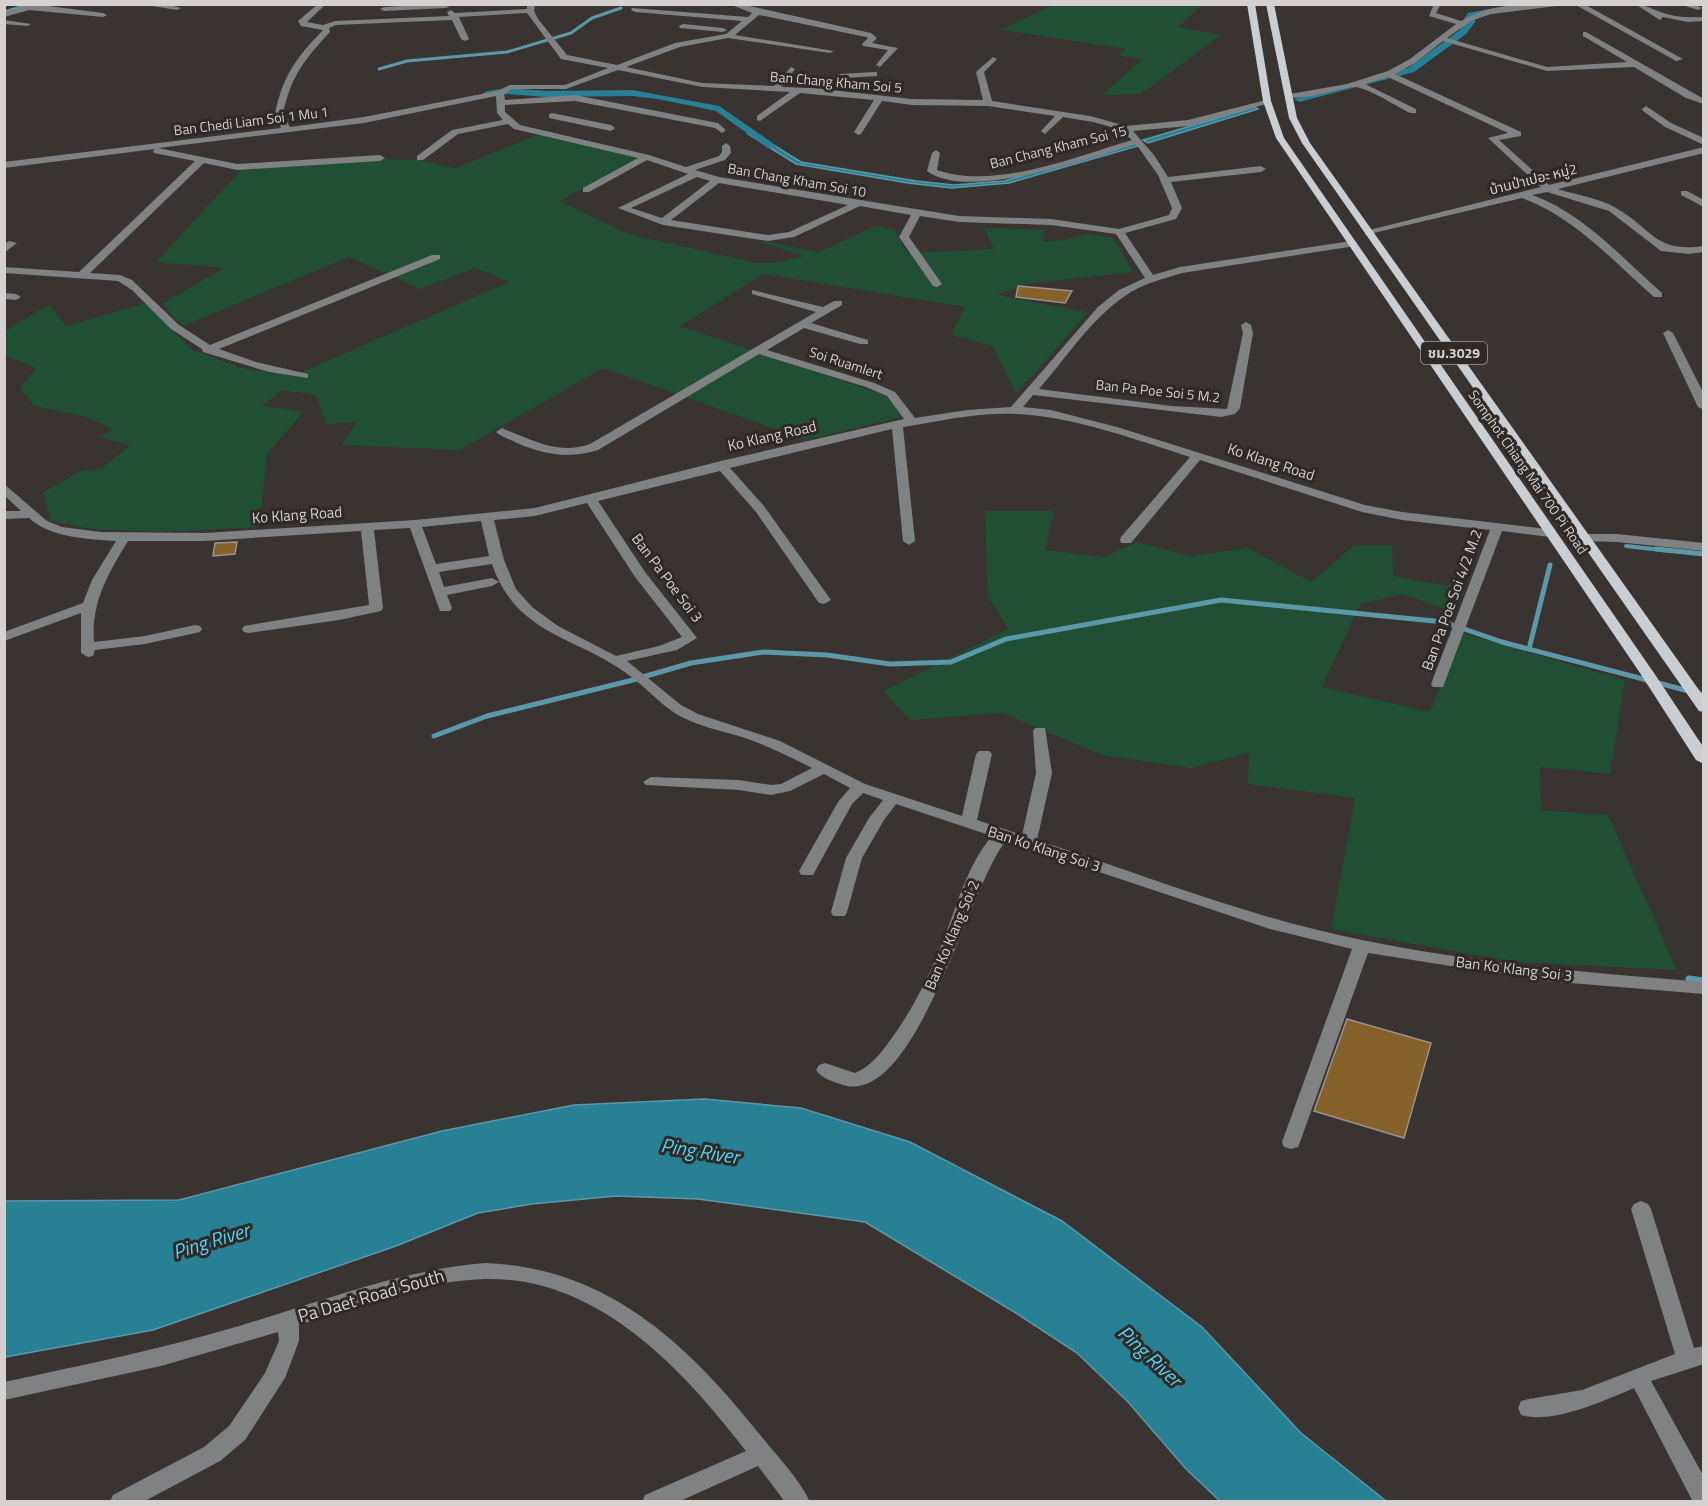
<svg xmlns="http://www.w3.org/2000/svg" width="1708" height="1506" font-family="'Titillium Web','Noto Sans Thai',sans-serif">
<rect width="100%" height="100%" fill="#393331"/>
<g fill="#214f35">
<path d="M1202,5L1178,27L1221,35L1141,94L1102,95L1142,60L1118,55L1126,49L1001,30L1053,5Z"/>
<path d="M537,135L639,157L560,201L628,234L758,263H773L803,256L754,239L819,252L875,226L894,229L907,253L994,249L984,228L1045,230L1043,242L1063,240L1087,234L1113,238L1133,272L1033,283L996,295L1088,312L1016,394L992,346L951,335L965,307L763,274L680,326L885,395L902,417L806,440L603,368L460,450L342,445L356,422L326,424L316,395L282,390L262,406L304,411L267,454L259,527L161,532L92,529L51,521L43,492L83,470L101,469L130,445L100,438L112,429L87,417L34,406L20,388L36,368L5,355V331L49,305L66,326L146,303L191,349L241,368L292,376L509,282L475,268L420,289L349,257L183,326L162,304L224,268L156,262L241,170L383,159L419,160L455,168Z"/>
<path d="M985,511H1054L1045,550L1104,557L1137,542L1190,556L1248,548L1311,582L1355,545H1392L1393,576L1465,589L1455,613L1403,594L1360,604L1322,687L1430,712L1462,633L1625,680L1610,774L1540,767L1541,810L1608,815L1677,970L1514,962L1331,929L1355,798L1248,784L1249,753L1191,768L1102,755L1002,713L910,720L883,691L1008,629L988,597Z"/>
</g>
<g fill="#288095" stroke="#5c98a7" stroke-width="1.5">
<path d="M1255,107L1258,109L1148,143L1143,140Z"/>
<path d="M754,133L801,162L916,181L954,185L1004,181L1135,143L1138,146L1009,183L951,188L908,183L796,164L748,134Z"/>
<path d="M704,1099L801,1108L910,1142L1062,1221L1202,1327L1301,1433L1386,1501H1220L1186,1469L1128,1402L1077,1353L1019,1315L865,1222L698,1199L616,1196L532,1204L478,1213L396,1246L153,1330L5,1357V1201L179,1200L442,1131L574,1105Z"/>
</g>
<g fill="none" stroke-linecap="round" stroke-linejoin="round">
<g stroke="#5c98a7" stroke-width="3">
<path d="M4,12L31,4"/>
<path d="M379,69L407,61L507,52L571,33L592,18L621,8"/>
</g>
<path stroke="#5c98a7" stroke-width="4" d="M1626,546L1671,551"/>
<g stroke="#5c98a7" stroke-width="5">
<path d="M1656,549L1704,554"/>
<path d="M1529,649L1550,565"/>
<path d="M434,736L487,716L629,681L691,663L763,652L827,655L890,664L951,662L1006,639L1221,600L1444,622L1502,642L1704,695"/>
</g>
<path stroke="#5c98a7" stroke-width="7" d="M1689,979L1704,981"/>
<g fill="#288095" fill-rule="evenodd">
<path d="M1510,5L1515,8L1513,10L1475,17V22L1466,34L1414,72L1299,102L1294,99L1408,68L1460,30L1466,21L1464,19L1468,13Z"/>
<path d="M508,88L546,91L632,90L719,106L777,146L776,148H768L716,111L658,99L632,96L546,97L508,94L487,97L482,94L487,91Z"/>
</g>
</g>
<g fill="#86612a" stroke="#98948f" stroke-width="1.5">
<path d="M1018,286L1072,291L1065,303L1016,297Z"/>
<path d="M237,542L235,554L213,556L215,543Z"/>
<path d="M1347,1019L1431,1043L1404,1138L1314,1111Z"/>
</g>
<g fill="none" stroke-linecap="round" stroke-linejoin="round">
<g fill="#7f8183" fill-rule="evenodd">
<path d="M33,4L103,13L107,15L103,17L29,10L4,17V12Z"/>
<path d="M140,4H166L181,8L177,10Z"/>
<path d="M318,4H326L307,22L323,25L335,21L449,16L447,12L451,10L455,13L527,9V4H535L534,11L538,19L567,55L617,65L675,43L726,34L742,21L635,12L631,10L632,8L748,17L752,13L729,4H741L871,33L877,38L872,43L898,48L880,67L876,65L888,50L863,46L862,44L868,38L866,37L759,15L735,35L834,51L830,53L728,38L680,47L626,67L702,83L774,86L791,67L795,69L782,87L812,88L839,74L874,72H877V76L844,78L822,89L912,99L983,100L976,72L993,57L997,59L984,72L992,101L1090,116L1126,126L1188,120L1270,99V103L1188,126L1133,131L1154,155L1168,177L1261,166L1266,169L1261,172L1171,182L1182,208L1176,219L1125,233L1153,275L1180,267L1351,241L1355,242V246L1182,273C1163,279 1141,284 1125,296C1091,319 1066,358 1039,389L1172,406L1227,409L1243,333L1241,325L1246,322L1251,325L1253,333L1240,408L1235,414L1221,417L1033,395L1023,407L1051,410L1117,427L1365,505L1402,512L1555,530L1556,533L1555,536L1550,537L1502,531L1443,687H1433L1431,684L1490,530L1402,520L1362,512L1200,460L1131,543H1121L1120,540L1121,537L1190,457C1133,439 1076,417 1017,414C979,412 940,421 903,427L915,541L909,545L903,541L892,429L730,468L764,506L831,600L824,604L819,603L756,512L720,471L598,501L645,572L697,638L677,650L627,661L681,705L698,714L780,741L865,784L962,816L976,754L979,751H989L992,754L977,820L1022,835L1036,773L1033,731L1035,728H1045L1052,773L1037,840C1144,875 1251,918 1362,940C1474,963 1589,973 1704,982V994L1546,981L1368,953L1300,1142L1298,1147L1291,1149L1284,1147L1282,1142L1352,949L1270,929L1006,841C970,882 917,1107 843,1085C834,1082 821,1078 816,1070L819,1065L825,1063L855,1073C870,1067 882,1052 891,1039C913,1009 930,975 943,941C957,906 967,865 992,836L896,804L884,820L862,858L847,912L845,916H833L831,912L846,858L869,818L883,800L863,793L852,804L813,875H801L799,871L838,802L850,788L824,774L790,791L771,795L739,790L646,785L643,782L651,777L739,780L771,785L781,784L812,768C791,757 768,746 745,738C726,732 706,728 688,720C664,710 648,688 626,673C575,636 516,635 492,564L439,572L444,587L492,578L499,582L492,586L447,595L452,608L450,611H440L410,528L374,530L383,608L381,611L339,620L249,633L244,632L242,629L244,626L369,605L361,531L205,541H128C108,574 91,602 94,642L145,636L195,625L200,626L202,629L200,632L145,644L95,650L93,656L88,657L81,653V613L4,641V632L83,603L92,580L116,541C87,539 51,538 29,518L4,519V511H21L4,495V484L47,521L62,527L101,532L205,533L415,520L535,508L721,461L904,419L887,396L866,387L759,354L598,450C568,459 545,455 517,443C510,439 501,437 496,432L502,428L506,430C535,441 559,455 590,444L816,312L752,294V290L823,307L834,301H842V305L811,323L868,340V344H860L804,328L767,350L874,383L895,392L915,418L967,410L1011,407L1098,307L1119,290L1145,278L1116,234L1051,225L959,222L920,216L909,237L942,284L937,287L933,286L899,237L911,215L860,206L794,237L768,241L663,225L618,208L688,174L647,160L589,192H583V188L638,158L514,129L508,124L458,134L423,160H417V156L452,130L503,120L497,113L496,96L364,123L158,148L237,164L380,155L385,158L380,161L237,170L204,163L90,273L120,275L132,280L179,325L210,345L432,255H440V259L219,349L256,362L308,374V378L269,372L203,352L202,349L171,329L132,290L118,281L4,273V267L79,272L195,161L154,153L153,151L155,149L4,168V162L281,128L275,114C283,75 296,58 323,30L301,26L298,21ZM527,13L561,59L608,68L565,85H510L497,91L364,117L290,127L283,114C291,76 304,60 330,32L329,28L336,25L452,20L461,39L465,41L469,39L459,17ZM618,70L702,87L790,92L757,116V120L760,121L800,93L874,100L854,132L858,135L861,134L882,101L912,105L988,106L1055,116L1041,131L1045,134L1063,117C1086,121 1115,123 1132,140C1075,157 995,190 937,170L940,153L936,150L932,153L927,171C968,202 1090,158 1136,144L1158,175L1172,208L1169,215L1119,229L1051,219L959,216L719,177L695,170L725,160L731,153L730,146L726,143L722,146V152L719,156L686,167L649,155L520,125L505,112V105L575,101L700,125L715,128L722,133L726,130L718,123L575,95L505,100L504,94L512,89H566ZM697,177L710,181L662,218L631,208ZM719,183L848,205L789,232L768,235L671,220ZM587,503L635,577L682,637L659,646L616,656L558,626L532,607L516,589L504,560L494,520L535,516ZM481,521L489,556L436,564L422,527Z"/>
<path d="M430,4L450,6L446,8L384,11L380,9L384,7Z"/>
<path d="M1434,4H1441L1436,13L1461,21C1495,1 1536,4 1573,4L1491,14L1471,21L1447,38L1547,67L1627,62L1583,36V32H1586L1704,99V104L1686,98L1634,67L1547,71L1443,41L1415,63L1395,74L1521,132V136L1499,140L1549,185L1704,147V153L1558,189C1576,195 1600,198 1616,208C1653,229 1654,253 1704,246V252L1689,254L1661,251L1609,211L1547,192L1532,195C1583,213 1622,258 1662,293V297H1654C1613,261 1574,217 1522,198L1365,235V231L1541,187L1488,138L1508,133L1388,77L1365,84L1416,109V113H1410C1398,107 1365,86 1354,87C1337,88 1298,104 1284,95L1347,84L1388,71L1410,59L1456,24L1429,16Z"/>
<path d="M1574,4H1584L1683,59L1676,61Z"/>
<path d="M1635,4C1645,4 1649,8 1658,11C1672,17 1689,18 1704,17V21L1688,22L1663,17L1660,20Z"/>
<path d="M1679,4H1693L1702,8L1698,10Z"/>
<path d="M4,20L31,24L27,26L4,24Z"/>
<path d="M683,24L723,28L727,30L723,32L680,28L679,26Z"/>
<path d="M1646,106L1671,123L1704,138V145L1665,127L1643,111L1642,109Z"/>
<path d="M552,113L611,125L615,128L611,131L549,118V114Z"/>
<path d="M1681,191H1687L1704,200V207L1681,195Z"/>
<path d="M9,241L17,243L4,253V244Z"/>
<path d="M4,293L16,294L21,297L16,300L4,299Z"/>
<path d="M1668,330L1673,333L1704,394V410L1698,407L1663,333Z"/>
<path d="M1586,534H1617L1704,543V551L1617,542L1581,541L1580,538Z"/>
<path d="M1641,1201L1648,1204L1651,1209L1694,1348L1704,1346V1364L1651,1381L1704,1477V1502H1693L1634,1388C1606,1400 1551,1425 1521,1415L1518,1408L1521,1401L1529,1399L1582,1390L1675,1354L1631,1209L1634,1204Z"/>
<path d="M485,1263C607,1267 689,1345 761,1436C777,1456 799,1478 810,1502H785L758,1466L678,1502H642L645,1495L746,1451C683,1369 597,1276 485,1279C421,1281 359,1306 299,1325V1341L285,1378L245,1440L220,1461L143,1502H110L113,1495L204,1447L229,1426L265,1373L279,1341L278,1332L161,1366L4,1400V1382C83,1365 162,1349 239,1326C320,1302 400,1270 485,1263Z"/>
</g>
<g fill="#cacdd2" fill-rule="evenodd">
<path d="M1247,4H1255L1271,101L1284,138L1654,673L1704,748V764L1696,760L1640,673L1276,138L1263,101Z"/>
<path d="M1266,4H1274L1297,118L1310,143L1704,697V712L1699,711L1302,143L1289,118Z"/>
</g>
</g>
<g text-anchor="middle" stroke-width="6" stroke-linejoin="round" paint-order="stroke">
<g font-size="14" fill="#d5d1d0" stroke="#2f2927">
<text transform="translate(836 82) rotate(5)" y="5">Ban Chang Kham Soi 5</text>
<text transform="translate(251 121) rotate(-7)" y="5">Ban Chedi Liam Soi 1 Mu 1</text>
<text transform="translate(1058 147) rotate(-14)" y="5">Ban Chang Kham Soi 15</text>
<text transform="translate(1533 179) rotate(-14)" y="5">บ้านป่าเปอะ หมู่2</text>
<text transform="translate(797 180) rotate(10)" y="5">Ban Chang Kham Soi 10</text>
<text transform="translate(846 363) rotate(18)" y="5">Soi Ruamlert</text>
<text transform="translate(1158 391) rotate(6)" y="5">Ban Pa Poe Soi 5 M.2</text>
<text transform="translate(1528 472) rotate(55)" y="5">Somphot Chiang Mai 700 Pi Road</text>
</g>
<rect fill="#2f2927" stroke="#a39f9d" stroke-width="1.5" x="1421" y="342" width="66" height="22" rx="4.5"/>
<g font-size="14" font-weight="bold" fill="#d5d1d0">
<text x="1454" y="358">ชม.3029</text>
</g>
<g font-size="15" fill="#d5d1d0" stroke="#2f2927">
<text transform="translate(772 436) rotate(-13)" y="5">Ko Klang Road</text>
<text transform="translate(1271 462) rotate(18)" y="5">Ko Klang Road</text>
<text transform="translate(297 515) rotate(-4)" y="5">Ko Klang Road</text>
<text transform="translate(667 578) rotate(53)" y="5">Ban Pa Poe Soi 3</text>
<text transform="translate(1452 600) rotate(-70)" y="5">Ban Pa Poe Soi 4/2 M.2</text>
<text transform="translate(1044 849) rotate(18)" y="5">Ban Ko Klang Soi 3</text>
<text transform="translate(952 935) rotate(-67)" y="5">Ban Ko Klang Soi 2</text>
<text transform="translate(1514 969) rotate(7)" y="5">Ban Ko Klang Soi 3</text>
</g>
<g font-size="18" fill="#d5d1d0" stroke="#2f2927">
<text transform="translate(371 1296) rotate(-16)" y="6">Pa Daet Road South</text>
</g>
<g font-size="20" font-style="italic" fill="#56d3f0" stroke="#2f2927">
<text transform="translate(700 1151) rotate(9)" y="7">Ping River</text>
<text transform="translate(211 1241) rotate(-17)" y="7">Ping River</text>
<text transform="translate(1150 1356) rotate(43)" y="7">Ping River</text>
</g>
</g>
<rect width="1708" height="1506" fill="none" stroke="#d5d1d0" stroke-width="12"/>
</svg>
